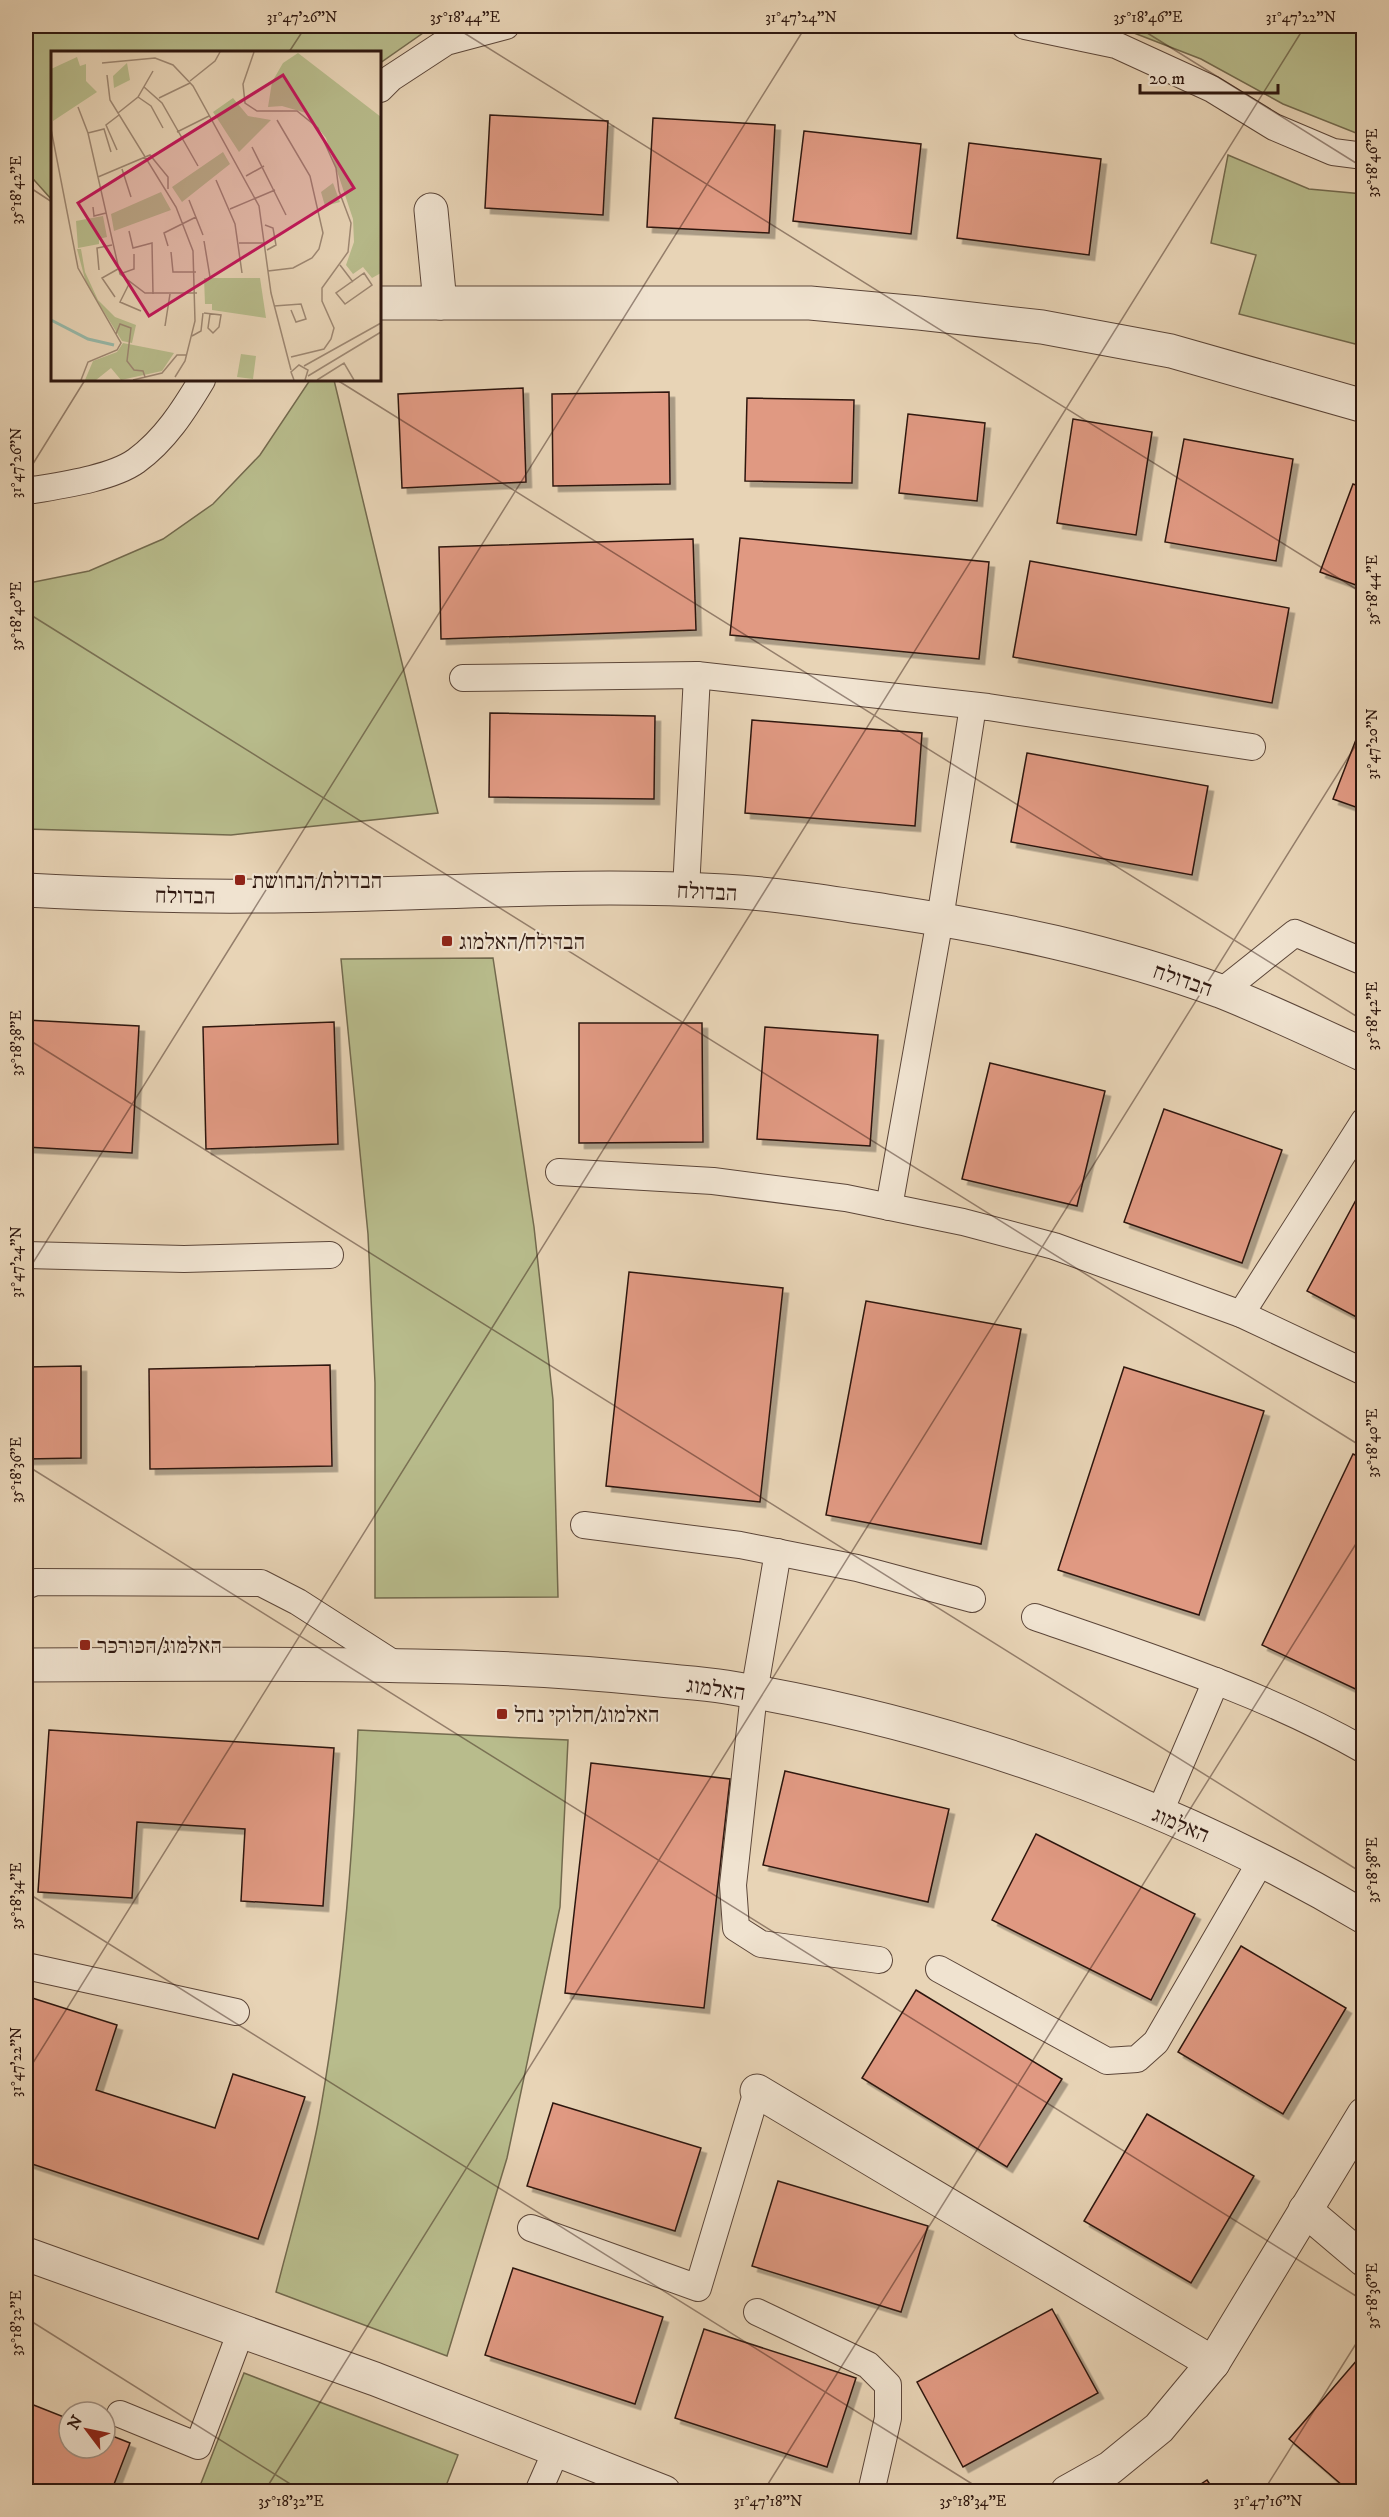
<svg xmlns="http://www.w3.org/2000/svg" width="1389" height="2517" font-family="'IM FELL DW Pica','Frank Ruhl Libre',serif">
<defs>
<filter id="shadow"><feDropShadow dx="5.5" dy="5.5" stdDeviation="0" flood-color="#0004"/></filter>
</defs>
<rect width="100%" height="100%" fill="#e8d4b6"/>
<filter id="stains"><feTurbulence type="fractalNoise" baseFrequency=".00333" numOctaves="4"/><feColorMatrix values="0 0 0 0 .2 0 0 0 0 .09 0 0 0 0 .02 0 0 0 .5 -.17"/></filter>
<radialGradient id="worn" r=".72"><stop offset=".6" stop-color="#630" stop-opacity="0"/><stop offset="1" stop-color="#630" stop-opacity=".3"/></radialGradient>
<g fill="#b8bc8c" stroke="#736a4e" stroke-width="1.5">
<path d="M26,26H433L380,63V52H52V200L26,171Z"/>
<path d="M1116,26H1363V133H1356L1283,104L1201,59Z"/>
<path d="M1228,155L1309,189L1363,194V346L1239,314L1256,255L1211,243Z"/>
<path d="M310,380H334L438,813L231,835L26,829V581L34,582L89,571L163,539L213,504L260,455Z"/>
<path d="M493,958L534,1227L553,1400L558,1597L375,1598V1383L368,1234L341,959Z"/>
<path d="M358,1730L568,1740L560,1907L507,2158L447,2356L276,2292C290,2236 307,2180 318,2123C342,1993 353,1861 358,1730Z"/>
<path d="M244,2373L458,2455L444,2491H198Z"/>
</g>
<g fill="#e09982" stroke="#2e170f" stroke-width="1.5" filter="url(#shadow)">
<path d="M490,115L608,121L603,215L485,208Z"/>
<path d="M653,118L775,125L769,233L647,227Z"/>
<path d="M804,131L921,144L911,234L793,221Z"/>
<path d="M969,143L1101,159L1089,255L957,238Z"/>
<path d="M523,388L526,482L402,488L398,394Z"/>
<path d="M669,392L670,484L553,486L552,394Z"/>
<path d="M747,398L854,400L852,483L745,481Z"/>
<path d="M908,414L985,423L977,501L899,493Z"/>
<path d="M1073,419L1152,432L1136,535L1057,523Z"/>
<path d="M1184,439L1293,459L1276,561L1165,542Z"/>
<path d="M1353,484L1364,488V588L1320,572Z"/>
<path d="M740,538L989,562L979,659L730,635Z"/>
<path d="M693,539L696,630L441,639L439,547Z"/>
<path d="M1030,561L1289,608L1272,703L1013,657Z"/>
<path d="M490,713L655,716L654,799L489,797Z"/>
<path d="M1364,719V810L1333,799Z"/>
<path d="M752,720L922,733L915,826L745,813Z"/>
<path d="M1027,753L1208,786L1192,875L1011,842Z"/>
<path d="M26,1020L139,1026L132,1153L26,1147Z"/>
<path d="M334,1022L338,1144L206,1149L203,1027Z"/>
<path d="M579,1023H702L703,1142L579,1143Z"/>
<path d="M765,1027L878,1035L870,1146L757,1139Z"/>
<path d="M990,1063L1105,1091L1077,1206L962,1179Z"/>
<path d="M1164,1109L1282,1150L1242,1263L1124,1222Z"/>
<path d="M1364,1185V1321L1307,1291Z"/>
<path d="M629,1272L783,1288L760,1502L606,1486Z"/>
<path d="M866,1301L1021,1329L981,1544L826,1515Z"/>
<path d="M330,1365L332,1466L150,1469L149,1369Z"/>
<path d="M81,1366V1458L26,1459V1367Z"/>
<path d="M1124,1367L1264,1411L1199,1615L1058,1570Z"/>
<path d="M1353,1454L1364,1459V1693L1262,1645Z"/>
<path d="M49,1730L334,1748L323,1906L241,1901L245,1829L137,1822L132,1898L38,1892Z"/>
<path d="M591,1763L730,1779L704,2008L565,1993Z"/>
<path d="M785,1771L949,1809L928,1902L763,1865Z"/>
<path d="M1036,1834L1195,1914L1151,2000L992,1920Z"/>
<path d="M1241,1946L1346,2008L1283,2114L1178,2052Z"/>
<path d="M916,1990L1062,2079L1007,2167L862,2078Z"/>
<path d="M26,1996L117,2025L96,2090L215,2128L233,2074L305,2097L258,2239L26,2162Z"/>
<path d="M553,2103L701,2148L675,2231L527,2186Z"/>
<path d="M1147,2114L1254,2176L1191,2283L1084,2221Z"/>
<path d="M778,2181L928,2226L901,2312L752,2266Z"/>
<path d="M513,2268L663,2317L635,2404L485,2355Z"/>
<path d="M1052,2309L1098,2393L963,2467L917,2382Z"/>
<path d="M704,2329L856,2378L827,2467L675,2418Z"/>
<path d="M1364,2352V2492H1350L1289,2439Z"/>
<path d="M26,2402L69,2419V2448H105V2433L130,2443L111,2492H26Z"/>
<path d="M1207,2480L1215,2492H1189Z"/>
</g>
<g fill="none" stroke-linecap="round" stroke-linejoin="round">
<defs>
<g id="service">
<path d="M1025,26L1116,45L1212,89L1274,127L1333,152L1364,156"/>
<path d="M380,89L391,78L446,42L506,26"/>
<path d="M26,489L34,490C63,485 112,478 136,461C165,440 184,410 202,380"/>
<path d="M463,678L697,675L988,707L1252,747"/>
<path d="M686,890L697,675"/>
<path d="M1221,992L1295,933L1364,962"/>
<path d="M559,1172L713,1181L846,1198L963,1222L1054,1246L1241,1314L1364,1372"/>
<path d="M889,1207L940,919L973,706"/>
<path d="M26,1255L184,1259L330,1255"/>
<path d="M1241,1314L1364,1121"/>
<path d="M584,1525L740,1545L857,1568L972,1599"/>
<path d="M778,1552L754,1693L733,1885L736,1928L761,1944L879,1960"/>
<path d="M26,1586L36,1582L261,1583L298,1602L396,1665"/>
<path d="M1035,1617C1147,1656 1260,1691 1364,1750"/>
<path d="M1159,1814L1216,1681"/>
<path d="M26,1966L236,2012"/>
<path d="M939,1969L1107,2061L1137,2059L1156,2042L1261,1861"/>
<path d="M531,2228L698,2288L757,2091"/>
<path d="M757,2312L868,2365L888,2385V2418L871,2492"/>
<path d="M120,2414L198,2446L241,2331"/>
<path d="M538,2492L556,2451"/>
</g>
<g id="minor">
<path d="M431,210L440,303"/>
<path d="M380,303H810L919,313L1042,327L1171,351L1364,406"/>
<path d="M26,890C103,894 181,897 258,896C414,896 569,882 724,891C778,894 833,903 887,911C1000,928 1112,951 1220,991C1268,1010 1316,1033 1364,1055"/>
<path d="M26,1665C155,1664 285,1663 415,1666C494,1667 572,1671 650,1679C676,1682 701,1683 726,1687C950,1724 1169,1801 1364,1917"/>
<path d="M757,2091L1213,2363"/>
<path d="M1305,2210L1364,2260"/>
<path d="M26,2254L375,2379L664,2492"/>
<path d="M1067,2492L1110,2468L1159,2428L1213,2363L1364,2114"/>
</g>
</defs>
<use href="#service" stroke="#5c4639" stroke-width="28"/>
<use href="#minor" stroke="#5c4639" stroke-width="35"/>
<use href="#service" stroke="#f0e3d0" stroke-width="26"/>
<use href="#minor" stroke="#f0e3d0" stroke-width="33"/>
</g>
<path fill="none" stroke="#2e170f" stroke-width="1.5" stroke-opacity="0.45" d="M453,26L1364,594M1136,26L1364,168M289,52L306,26M26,185L52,202M337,380L1364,1021M26,475L85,380M26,612L1364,1448M26,1038L1364,1874M26,1274L806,26M26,1465L1364,2301M26,1892L985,2492M26,2074L1305,26M26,2318L303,2492M264,2492L1364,732M763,2492L1364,1531M1263,2492L1364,2331"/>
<g fill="#8f2418" stroke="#f0e3d0" stroke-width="2">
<rect x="234" y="874" width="12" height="12" rx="3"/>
<rect x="441" y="935" width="12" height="12" rx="3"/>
<rect x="79" y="1639" width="12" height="12" rx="3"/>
<rect x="496" y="1708" width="12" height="12" rx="3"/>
</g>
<g text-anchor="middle" stroke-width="4.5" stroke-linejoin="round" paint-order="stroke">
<g font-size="22" fill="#2e170f" stroke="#f0e3d0" text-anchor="start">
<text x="252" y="888">הבדולת/הנחושת</text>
<text x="459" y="949">הבדולח/האלמוג</text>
<text x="97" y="1653">האלמוג/הכורכר</text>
<text x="514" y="1722">האלמוג/חלוקי נחל</text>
</g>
<g font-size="22" fill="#2e170f" stroke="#f0e3d0">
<text transform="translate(707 891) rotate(3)" y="8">הבדולח</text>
<text transform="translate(185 895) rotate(1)" y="8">הבדולח</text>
<text transform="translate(1183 979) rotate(19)" y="8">הבדולח</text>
<text transform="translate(716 1688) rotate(8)" y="8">האלמוג</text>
<text transform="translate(1181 1824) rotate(23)" y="8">האלמוג</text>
</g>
</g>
<g transform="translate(51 51)">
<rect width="330" height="330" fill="#e8d4b6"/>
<path d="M247,2L330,66V222L321,227L312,216L302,223L295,214L303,191L302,168L275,87L255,62L231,55L217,56L221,31L232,12ZM26,6L29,15L35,13V30L46,41L2,70L0,18ZM76,12L79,29L63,37L62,25ZM182,47L197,65L220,69L188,101L162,61ZM172,101L179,113L131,151L121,136ZM282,132L289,151L274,155L270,141ZM110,141L120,159L63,180L60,163ZM52,165L56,186L48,188V193L27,197L25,170ZM26,198H30L34,221L47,249L64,266L85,274L81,292L71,290L35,232ZM153,227H209L215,267L161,259V253H154ZM72,292L123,302L111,320L70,329L60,317L45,329H34L42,310L66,301ZM190,303L205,305L202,328L186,326Z" fill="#b8bc8c"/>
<path fill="none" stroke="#98b9a9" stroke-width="3" d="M0,269L37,288L63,294"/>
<path fill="none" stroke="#9e8873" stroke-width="1.5" d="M203,1L192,33L194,52L206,60H246L267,77L285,117L288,140L300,172L297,201L271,237V250L283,277L280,288L273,298L240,306M51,12L104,7L122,14L142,35L208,155L220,242L240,319M56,24L59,49L125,156L142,200L144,270L134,310L124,326M139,30L164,10L169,1M93,36L111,52L147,115M87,46L100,55L112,77M108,47L139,32M27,56L37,82L69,223L94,242H146M67,62L87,46L102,20M0,78L27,217L70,292L66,299L37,311L30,329M126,81L158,65M37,82L53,78L60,101M201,96L235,164M66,99L55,74L68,64M71,118L80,146M195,125L213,115M47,126L99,104L117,126V138M165,129L184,173L191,222M138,149L152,184M42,156L43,165L55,162M179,158L224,139M214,174L222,177L225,194L216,199M78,180L82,197L101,192L102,243M153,190L159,226M188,192H216M117,195L113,182L145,166M120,201L122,221H145M289,214L302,231M48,219L46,197L61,194M217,220L242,217L261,207L268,198L272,182L259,125L226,69M313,222L321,234L294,253L285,242ZM69,223L83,218V203M78,233L69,251L90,260M64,246L51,227L67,218M223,255L250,253L255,268L245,271L240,259M153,262L170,264L168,276L162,282L157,277L159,263M114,275L119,243M65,283L69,273L80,277L76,310L83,319L92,320L94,326M141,285L150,280L152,262M253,315L330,272M257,325L330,281M82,329L111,322L126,304H136M243,329L240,321L248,314L257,319L254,329M266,329L293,312L303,329"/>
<path fill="#c2185b" fill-opacity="0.15" stroke="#c2185b" stroke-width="3" d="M232,24L303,137L98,265L27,152Z"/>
<rect width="330" height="330" fill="none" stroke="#2e170f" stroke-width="3"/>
</g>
<rect width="1389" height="2517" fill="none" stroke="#e8d4b6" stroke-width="66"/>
<g transform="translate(87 2430) rotate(302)"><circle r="28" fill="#f0e3d0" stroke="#a29183" stroke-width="1.5"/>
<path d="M0-4.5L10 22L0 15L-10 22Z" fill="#8f2418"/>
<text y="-9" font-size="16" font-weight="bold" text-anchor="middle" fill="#2e170f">N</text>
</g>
<path d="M1140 84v9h138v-9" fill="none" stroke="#2e170f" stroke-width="3"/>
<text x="1149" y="84" font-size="18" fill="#2e170f" stroke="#f0e3d0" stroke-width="4.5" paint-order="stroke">20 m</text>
<rect x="33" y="33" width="1323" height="2451" fill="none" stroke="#2e170f" stroke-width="2"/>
<g font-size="15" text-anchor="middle" fill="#2e170f">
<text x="302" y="22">31°47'26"N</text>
<text x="465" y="22">35°18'44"E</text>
<text x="801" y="22">31°47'24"N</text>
<text x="1148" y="22">35°18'46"E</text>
<text x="1301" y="22">31°47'22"N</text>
<text transform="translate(1372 163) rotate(-90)" y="5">35°18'46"E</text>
<text transform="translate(16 190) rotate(-90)" y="5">35°18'42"E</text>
<text transform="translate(16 463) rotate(-90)" y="5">31°47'26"N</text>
<text transform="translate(1372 590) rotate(-90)" y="5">35°18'44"E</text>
<text transform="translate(16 616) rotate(-90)" y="5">35°18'40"E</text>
<text transform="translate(1372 744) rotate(-90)" y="5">31°47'20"N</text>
<text transform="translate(1372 1016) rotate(-90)" y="5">35°18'42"E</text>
<text transform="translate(16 1043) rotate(-90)" y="5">35°18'38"E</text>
<text transform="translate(16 1262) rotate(-90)" y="5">31°47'24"N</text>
<text transform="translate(1372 1443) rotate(-90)" y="5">35°18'40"E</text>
<text transform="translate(16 1470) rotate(-90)" y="5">35°18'36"E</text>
<text transform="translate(1372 1870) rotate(-90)" y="5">35°18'38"E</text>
<text transform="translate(16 1896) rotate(-90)" y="5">35°18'34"E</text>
<text transform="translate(16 2062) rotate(-90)" y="5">31°47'22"N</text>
<text transform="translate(1372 2296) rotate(-90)" y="5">35°18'36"E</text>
<text transform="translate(16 2323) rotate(-90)" y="5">35°18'32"E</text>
<text x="291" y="2506">35°18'32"E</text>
<text x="768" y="2506">31°47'18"N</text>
<text x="973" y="2506">35°18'34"E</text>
<text x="1268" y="2506">31°47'16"N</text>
</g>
<rect width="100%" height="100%" filter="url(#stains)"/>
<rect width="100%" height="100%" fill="url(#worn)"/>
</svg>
